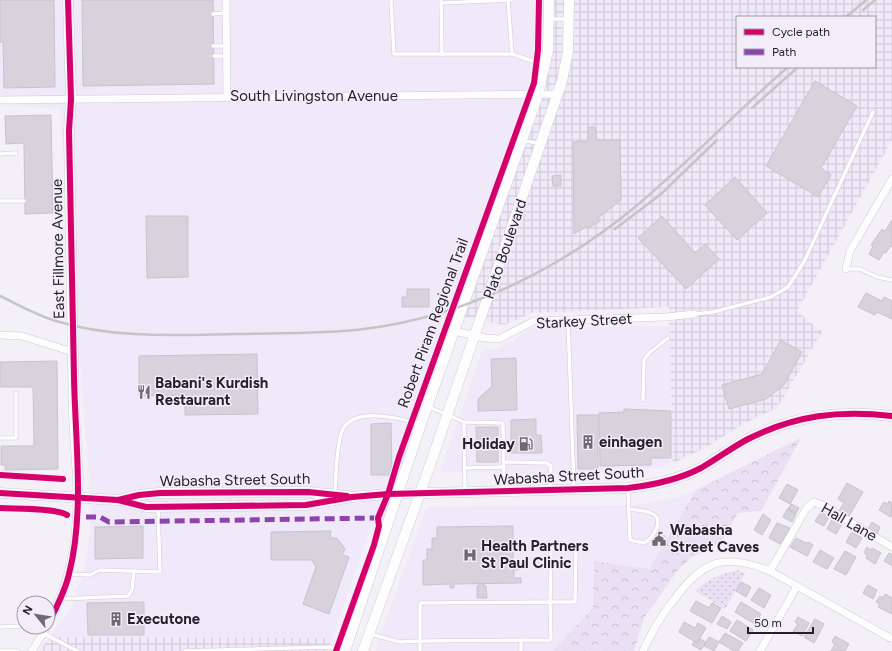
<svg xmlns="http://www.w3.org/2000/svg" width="892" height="651" font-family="Figtree,sans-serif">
<defs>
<pattern id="industrial-grid" width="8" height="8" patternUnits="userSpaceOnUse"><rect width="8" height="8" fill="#f0e9f9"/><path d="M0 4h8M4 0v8" fill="none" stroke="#cec8d6"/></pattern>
<pattern id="green-dots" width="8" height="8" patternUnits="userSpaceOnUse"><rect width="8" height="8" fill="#e9e0f3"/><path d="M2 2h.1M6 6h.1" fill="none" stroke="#c8c0d0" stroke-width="1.8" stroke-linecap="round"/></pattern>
<pattern id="forest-crowns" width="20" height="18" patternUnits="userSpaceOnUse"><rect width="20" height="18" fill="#e9e0f3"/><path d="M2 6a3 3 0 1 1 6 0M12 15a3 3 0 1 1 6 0" fill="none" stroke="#c8c0d0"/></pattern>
</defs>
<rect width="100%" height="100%" fill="#f3f0f7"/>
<g fill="#f0e9f9">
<path d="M0,0H536V44L529,83L332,638L49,637L72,607L85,568L92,514L60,109L0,105Z"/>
<path d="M670,326L673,463L661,467L638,471L564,474L446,472L441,468L483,349H496L508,344L532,328Z"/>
<path d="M696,490L649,569L594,561L593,608L553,651H375L425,510L430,507L635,505L672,499Z"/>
</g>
<g fill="url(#industrial-grid)" fill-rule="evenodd">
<path d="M541,0H892V140L797,311L822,332L777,408L745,423L703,449L673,463L669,307L532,313L504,325L452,314L522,107L540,48ZM737,17H875V67H737Z"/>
<path d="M49,637L332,638L328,651H40Z"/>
</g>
<path fill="url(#green-dots)" d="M738,570L745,574L725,609L695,591C708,579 720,574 738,570Z"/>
<path fill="url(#forest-crowns)" d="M801,438L761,511L738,513L720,543L692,557L678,570L644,618L634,651H553L593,608L594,561L649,569L696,490Z"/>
<g fill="#d7d3dc" stroke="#c8c3cc">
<path d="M0,0H54L55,87L4,88L3,42H0Z"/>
<path d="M82,0H213L214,84L83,86Z"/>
<path d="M815,81L857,106L821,168L831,175L818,197L766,166Z"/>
<path d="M51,115L53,213L25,214L24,143L6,144L5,116Z"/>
<path d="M588,127H595L597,140H620L621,200L598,218L600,221L589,228L587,226L574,234L573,142L588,141Z"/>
<path d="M561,175V186H553L552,176Z"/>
<path d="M735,177L767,213L737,240L705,205Z"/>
<path d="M146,216H188V277L147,278Z"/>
<path d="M662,216L695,253L705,244L719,259L686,289L638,238Z"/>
<path d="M892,220V247L890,246L886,253L884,252L879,260L869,254L873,246L871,245L882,229L885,231Z"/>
<path d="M407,289H429V307H402V297H407Z"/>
<path d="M866,293L882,301L884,297L892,301V319L877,312L875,315L858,307Z"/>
<path d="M781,340L802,352L784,385L766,399L729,409L722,385L762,374Z"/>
<path d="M257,354L258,414L185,415V395L139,396V356Z"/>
<path d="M516,358L517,410L478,411V399L492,386L491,359Z"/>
<path d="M57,361L58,469L5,470V465H1V446H34L33,387H0V362Z"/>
<path d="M624,409L671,411V458H651V465L600,466L599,413L624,412Z"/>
<path d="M577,415H598V469H578Z"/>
<path d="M536,419V435H541L542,453H511V420Z"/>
<path d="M391,423L392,475H371V424Z"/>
<path d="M476,427H498V462H477Z"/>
<path d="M847,483L863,492L849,516L839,511L844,503L838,499Z"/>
<path d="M787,484L798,490L790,504L779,498Z"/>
<path d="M889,501L892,503L891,517L879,510L884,502L888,504Z"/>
<path d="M791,504L799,508L796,513L788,509Z"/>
<path d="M787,509L796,514L792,522L783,517Z"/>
<path d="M821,512L829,517L824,526L815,521Z"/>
<path d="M763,514L771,520L762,535L754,530Z"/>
<path d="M832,519L842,524L836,534L827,529Z"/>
<path d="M872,522L880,527L877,534L868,529Z"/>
<path d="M777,523L790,528L780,544L769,538Z"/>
<path d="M143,526V558L95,559V527Z"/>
<path d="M513,526V566H518V570H514V578H521V583L454,584V588H450V584L423,585V560H427V549H432V538H437V527Z"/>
<path d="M331,531L330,538H337L345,549L342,555L349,557L329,614L303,604L316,567L312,560H271V532Z"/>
<path d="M852,532L862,538L856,548L846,542Z"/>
<path d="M658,533L665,536L660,545L653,541Z"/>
<path d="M796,538L806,543L808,542L813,545L807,556L790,547Z"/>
<path d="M867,547L871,550L872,548L881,553L875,564L866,558L867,555L864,553Z"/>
<path d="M820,550L834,558L827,569L813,562Z"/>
<path d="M845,551L856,557L846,575L834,569Z"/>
<path d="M889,553L892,555V566L884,561Z"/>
<path d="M741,582L751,587L746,597L736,591Z"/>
<path d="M479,583H484V586H486L487,598H477V586H479Z"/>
<path d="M868,585L877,590L873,599L863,593Z"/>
<path d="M759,588L771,595L764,608L751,600Z"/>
<path d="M885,594L892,598V614L878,607L880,604L876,602L880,596L883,598Z"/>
<path d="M696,601L709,608L712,603L721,608L712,623L690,611Z"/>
<path d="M144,602V635H88L87,603Z"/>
<path d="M741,602L761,614L755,624L735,612Z"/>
<path d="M722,616L731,622L727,629L717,624Z"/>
<path d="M798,617L809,623L802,636L793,631L798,624L795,622Z"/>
<path d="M815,619L824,624L814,643L804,637Z"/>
<path d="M737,620L753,630L746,641L730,631Z"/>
<path d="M684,622L695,628L698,623L706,628L697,643L679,632Z"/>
<path d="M725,633L743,643L738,651H734L719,642Z"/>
<path d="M835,636L849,644L845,651H831L835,644L832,642Z"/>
<path d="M709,637L719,642L714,651L704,646Z"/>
<path d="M700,639L706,642L701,650L692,645L694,641L697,643Z"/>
</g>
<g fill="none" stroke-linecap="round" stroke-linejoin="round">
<defs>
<g id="lane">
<path d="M391,0L394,54H442"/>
<path d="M441,0L442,54H512L544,65"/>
<path d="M508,0L512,54"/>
<path d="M441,3L511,0"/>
<path d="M213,14L226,13"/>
<path d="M551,19H568"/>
<path d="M213,46H226"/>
<path d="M214,56H226"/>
<path d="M523,141L540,143"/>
<path d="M0,154L16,153"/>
<path d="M0,201H24"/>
<path d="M846,269H860L877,277L892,280"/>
<path d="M694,314L713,312L771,297L788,287L804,262L873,112"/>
<path d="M568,320L574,489"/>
<path d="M643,400L644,360L649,353L668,338"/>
<path d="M429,407L464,422L502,423L503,424L504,489"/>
<path d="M464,422L465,491"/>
<path d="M0,438H16V393"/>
<path d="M504,462L547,463L551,466L550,488"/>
<path d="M465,468L504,467"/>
<path d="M628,489L630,540L644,543C653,538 666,519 651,513C644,510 636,510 629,509"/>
<path d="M335,493C336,474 336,453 341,434C349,405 400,418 420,424"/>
<path d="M551,547H576L575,602H550Z"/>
<path d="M69,574L90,575L100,570L160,572L158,508"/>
<path d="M60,599L128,596L132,590L134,571"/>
<path d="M0,627L24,626"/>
<path d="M29,627C46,633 61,644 78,651"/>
<path d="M370,634L400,642L420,641L550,640L551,638L550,602L421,603L420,604V651"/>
<path d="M0,651H18"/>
<path d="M185,651L331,647L343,650"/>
<path d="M521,651V640"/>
</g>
<g id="street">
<path d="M226,0L227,96"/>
<path d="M0,100L557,94"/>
<path d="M846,269L850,251L892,179"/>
<path d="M454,331L485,338L499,339L534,321L666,317L694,314"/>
<path d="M0,335L22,336L73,352"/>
<path d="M770,571L806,509L814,502L822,505L892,547"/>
<path d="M48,624C70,582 77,544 77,497"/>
<path d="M32,651L47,627"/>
<path d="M643,651C651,633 661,616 673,601C702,561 723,552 770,571L892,639"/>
<path d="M760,651L797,586"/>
</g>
<g id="secondary">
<path d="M68,0L71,99L69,131L74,415L78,479L77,497"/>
<path d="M0,493L118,500L146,507L306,505L352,497L388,494L628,488C654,485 678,480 701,468C717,459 731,448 748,439C796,415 839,410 892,416"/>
<path d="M118,500L139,495L160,493L308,492L347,496"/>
<path d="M345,651L421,424L538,95L548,51L549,0"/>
<path d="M363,651L429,468L562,81L568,52L569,0"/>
</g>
</defs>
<use href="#lane" stroke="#d0ccd5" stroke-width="4.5"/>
<use href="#street" stroke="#d0ccd5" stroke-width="8"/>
<use href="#secondary" stroke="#d0ccd5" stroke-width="11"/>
<use href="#lane" stroke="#fdfdfe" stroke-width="3.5"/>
<use href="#street" stroke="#fdfdfe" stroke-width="7"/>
<use href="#secondary" stroke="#fdfdfe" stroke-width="10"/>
<g stroke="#c5c5c7" stroke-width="2.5">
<path d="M863,10L875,0"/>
<path d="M846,17L866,0"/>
<path d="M752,108L798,67"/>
<path d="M615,229L661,194L717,140"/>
<path d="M0,296C19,305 36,315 56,321C114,339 176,335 236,334C279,333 322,334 364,329C463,317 559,270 635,207C688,163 736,112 788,67"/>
</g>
<path stroke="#8e44ad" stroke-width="5" stroke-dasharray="10 5" stroke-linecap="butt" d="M86,517H100L109,522L378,518"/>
<defs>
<g id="cycleway">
<path d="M0,475L63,479"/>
<path d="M0,493L118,500L146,507L306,505L352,497L388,494L628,488C654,485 678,480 701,468C717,459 731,448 748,439C796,415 839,410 892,416"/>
<path d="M118,500L139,495L160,493L308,492L347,496"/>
<path d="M0,508C15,509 57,508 67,515"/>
<path d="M48,624C56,608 65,592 69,574C85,512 75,439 74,376C72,294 71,213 69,131L71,99L68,0"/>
<path d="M336,651L374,545L379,526L378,518L388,494L399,457L534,83L538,50L539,0"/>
</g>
</defs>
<use href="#cycleway" stroke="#f3edfa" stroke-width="8"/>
<use href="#cycleway" stroke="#d6006c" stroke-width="6"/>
</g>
<defs>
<symbol id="restaurant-bare" viewBox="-9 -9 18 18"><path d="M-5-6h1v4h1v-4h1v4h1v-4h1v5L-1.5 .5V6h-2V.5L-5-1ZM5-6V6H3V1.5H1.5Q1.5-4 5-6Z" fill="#6e6973" stroke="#f3edfa" stroke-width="2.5" paint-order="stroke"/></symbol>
<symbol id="building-bare" viewBox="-9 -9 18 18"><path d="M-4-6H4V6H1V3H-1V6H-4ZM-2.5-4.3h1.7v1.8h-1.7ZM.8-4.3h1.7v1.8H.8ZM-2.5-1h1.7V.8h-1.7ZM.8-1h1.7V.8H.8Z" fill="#6e6973" stroke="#f3edfa" stroke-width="2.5" paint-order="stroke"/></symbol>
<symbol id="fuel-bare" viewBox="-9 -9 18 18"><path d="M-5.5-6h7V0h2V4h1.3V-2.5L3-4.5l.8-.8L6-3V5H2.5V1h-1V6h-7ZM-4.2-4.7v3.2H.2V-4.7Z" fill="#6e6973" stroke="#f3edfa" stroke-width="2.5" paint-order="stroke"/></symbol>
<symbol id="civic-bare" viewBox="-9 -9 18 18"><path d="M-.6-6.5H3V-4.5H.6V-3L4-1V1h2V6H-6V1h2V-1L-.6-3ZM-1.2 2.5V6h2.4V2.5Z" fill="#6e6973" stroke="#f3edfa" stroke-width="2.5" paint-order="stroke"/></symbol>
<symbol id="hospital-bare" viewBox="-9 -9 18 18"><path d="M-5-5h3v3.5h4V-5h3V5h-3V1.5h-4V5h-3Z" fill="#6e6973" stroke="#f3edfa" stroke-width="2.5" paint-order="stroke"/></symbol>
</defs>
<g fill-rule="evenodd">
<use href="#restaurant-bare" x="134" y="382" width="20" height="20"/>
<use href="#building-bare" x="578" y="432" width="20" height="20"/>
<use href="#fuel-bare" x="516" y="434" width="20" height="20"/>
<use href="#civic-bare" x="649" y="529" width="20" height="20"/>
<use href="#hospital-bare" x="460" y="545" width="20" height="20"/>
<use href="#building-bare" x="106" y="609" width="20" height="20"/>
</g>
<g text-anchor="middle" stroke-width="3" stroke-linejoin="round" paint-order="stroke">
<g font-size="15" fill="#26212c" stroke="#f3edfa">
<text x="314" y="101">South Livingston Avenue</text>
<text transform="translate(58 249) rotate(-91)" y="5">East Fillmore Avenue</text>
<text transform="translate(505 249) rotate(-71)" y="5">Plato Boulevard</text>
<text transform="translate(584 321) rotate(-3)" y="5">Starkey Street</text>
<text transform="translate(433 323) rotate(-70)" y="5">Robert Piram Regional Trail</text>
<text transform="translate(569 476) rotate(-3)" y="5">Wabasha Street South</text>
<text transform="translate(235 480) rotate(-1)" y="5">Wabasha Street South</text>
<text transform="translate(849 522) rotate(30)" y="5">Hall Lane</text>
</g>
<g font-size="15" font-weight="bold" fill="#26212c" stroke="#f3edfa" text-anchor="start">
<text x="155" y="388">Babani's Kurdish<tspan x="155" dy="17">Restaurant</tspan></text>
<text x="599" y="447">einhagen</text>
<text x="515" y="449" text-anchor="end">Holiday</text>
<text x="670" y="535">Wabasha<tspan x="670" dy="17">Street Caves</tspan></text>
<text x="481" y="551">Health Partners<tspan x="481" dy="17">St Paul Clinic</tspan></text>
<text x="127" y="624">Executone</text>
</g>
</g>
<rect x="736" y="16" width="140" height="52" fill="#f3edfa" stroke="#a19ba8"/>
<rect x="744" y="29" width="20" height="6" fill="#d6006c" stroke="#a19ba8"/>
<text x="772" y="36" font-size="12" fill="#26212c">Cycle path</text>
<rect x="744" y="49" width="20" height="6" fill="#8e44ad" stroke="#a19ba8"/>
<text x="772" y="56" font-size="12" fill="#26212c">Path</text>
<g transform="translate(36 615) rotate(300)"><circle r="19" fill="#f3edfa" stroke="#a19ba8"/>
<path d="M0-3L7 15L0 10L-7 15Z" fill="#6e6973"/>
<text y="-6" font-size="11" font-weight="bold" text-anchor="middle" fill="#26212c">N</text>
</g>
<path d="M748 627v6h65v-6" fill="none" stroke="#26212c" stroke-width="2"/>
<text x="754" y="627" font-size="12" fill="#26212c" stroke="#f3edfa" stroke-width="3" paint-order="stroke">50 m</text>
</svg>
